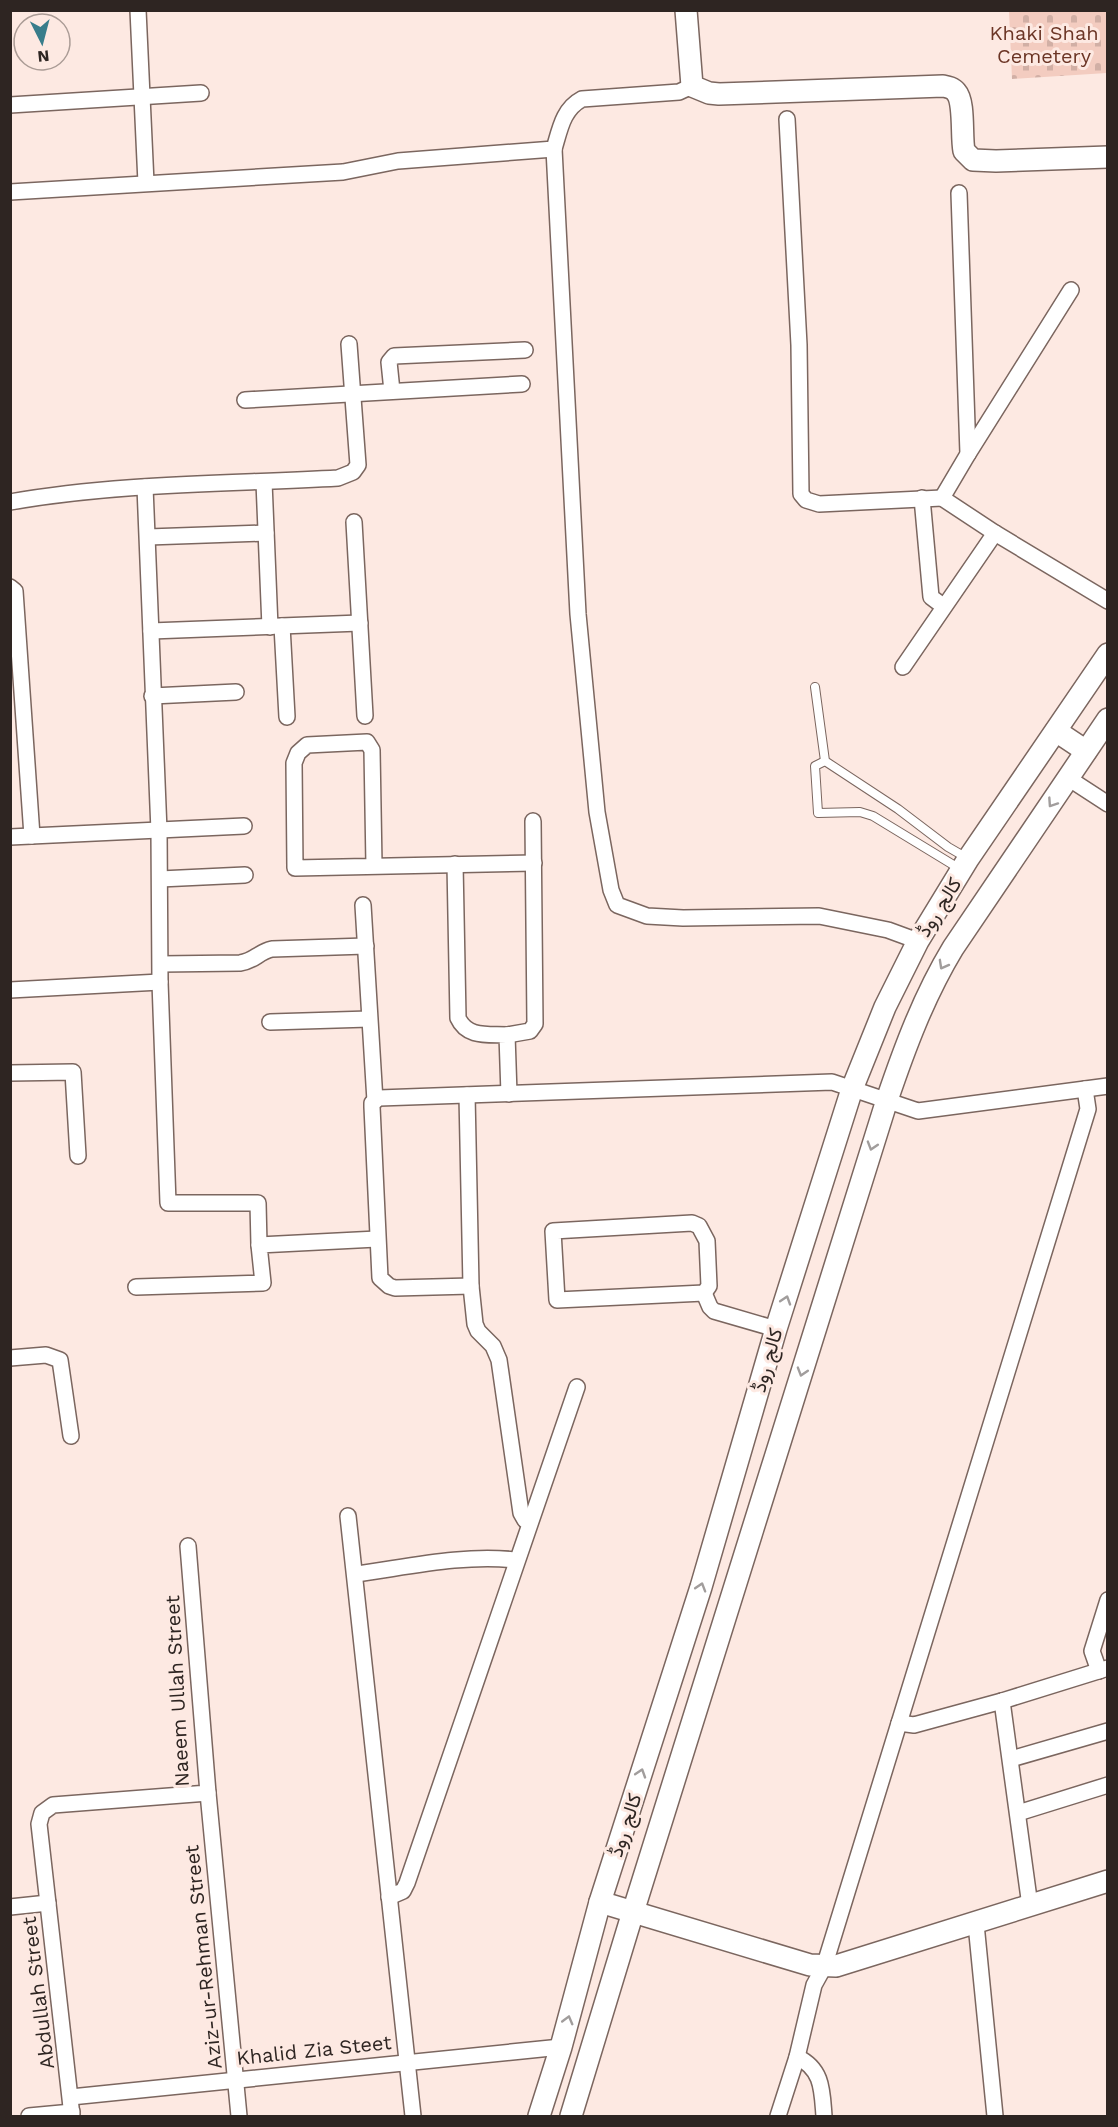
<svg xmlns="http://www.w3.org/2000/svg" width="1118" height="2127" font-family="'Work Sans',Vazirmatn,sans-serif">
<defs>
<pattern id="cemetery-stones" width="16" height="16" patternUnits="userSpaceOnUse" patternTransform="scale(1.5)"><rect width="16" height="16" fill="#f3ccc0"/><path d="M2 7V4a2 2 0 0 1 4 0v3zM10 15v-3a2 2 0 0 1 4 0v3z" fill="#d1afa5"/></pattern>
</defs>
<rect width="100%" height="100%" fill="#fde9e2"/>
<path fill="url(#cemetery-stones)" d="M1009,11H1107V73L1012,79Z"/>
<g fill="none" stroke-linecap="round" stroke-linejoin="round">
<defs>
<g id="lane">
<path d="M815,687L825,761L898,809L948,847L967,858"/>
<path d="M825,761L815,766L818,813L860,812L873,816L960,869"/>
</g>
<g id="street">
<path d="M138,10L146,183"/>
<path d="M10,105L201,93"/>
<path d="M787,119L799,345L801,494L806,500L819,504L942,498"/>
<path d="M554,149L578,614L597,812L611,890L617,905L647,916L683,918L819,916L888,930L918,941"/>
<path d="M10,192L343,172L398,161L554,149C560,129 563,109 582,99L679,92L692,86"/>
<path d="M959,193L968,454L942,498L995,533L1108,601"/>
<path d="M392,391L389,362L394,356L525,350"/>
<path d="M245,400L522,384"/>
<path d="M968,454L1071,290"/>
<path d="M264,482L270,627"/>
<path d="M145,487L159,831L160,982L168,1203H258L259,1245"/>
<path d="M922,498L931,597L943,606"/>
<path d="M10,502C118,483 229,484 338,478L353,472L358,465L349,344"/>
<path d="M354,522L365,716"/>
<path d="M148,537L266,533"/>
<path d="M10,587L15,591L32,836"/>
<path d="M282,626L287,717"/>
<path d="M151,631L360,623"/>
<path d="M903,667L995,533"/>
<path d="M152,696L236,692"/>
<path d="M1068,778L1108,804"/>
<path d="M10,837L244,826"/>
<path d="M455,864L458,1018C467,1038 488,1034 507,1035L509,1094"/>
<path d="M374,865L372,750L367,742L307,745L298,753L294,763L295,868L534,863"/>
<path d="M160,879L245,875"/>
<path d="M363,905L375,1101"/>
<path d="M161,964L240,963C255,961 258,952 272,949L366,946"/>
<path d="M10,990L160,982"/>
<path d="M270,1022L369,1019"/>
<path d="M507,1035L530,1031L535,1024L533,821"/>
<path d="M10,1073L73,1072L78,1156"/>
<path d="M467,1095L471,1286L475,1324L478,1331L493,1346L499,1360L521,1513L525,1520L530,1522"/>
<path d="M692,1223L699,1226L707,1241L709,1286L704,1293L557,1300L553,1231Z"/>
<path d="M471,1286L395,1288L389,1286L380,1278L372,1107V1103L379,1098L832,1082L918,1111L1108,1086"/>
<path d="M136,1287L263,1283L259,1245L377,1239"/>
<path d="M704,1293L710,1307L714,1311L776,1329"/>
<path d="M10,1358L46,1355L60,1360L71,1436"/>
<path d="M348,1516L413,2116"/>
<path d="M356,1574C408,1567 463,1554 516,1560"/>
<path d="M1099,1671L1092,1651L1108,1600"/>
<path d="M1002,1701L1030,1906"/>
<path d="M899,1723L914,1725L1002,1701L1108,1668"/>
<path d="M1011,1759L1108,1731"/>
<path d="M208,1793L239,2116"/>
<path d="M1018,1813L1108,1785"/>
<path d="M389,1897L403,1891L407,1883L577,1387"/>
<path d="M10,1907L48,1903"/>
<path d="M976,1924L995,2116"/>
<path d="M797,2057C823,2069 822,2091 824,2116"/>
<path d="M71,2097L561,2047"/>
<path d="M29,2116L72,2112"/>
<path d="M72,2116L39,1824L42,1813L53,1805L208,1793L188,1546"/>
<path d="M778,2116L797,2057L814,1985L824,1967L1088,1109L1085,1089"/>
</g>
<g id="secondary">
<path d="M686,10L692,86L709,93L719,94L943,86C948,87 953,88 956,92C965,102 961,136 964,151L973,160L996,161L1108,157"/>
<path d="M1056,731L1086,751"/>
<path d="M600,1902L810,1965L836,1966L1108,1881"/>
<path d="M539,2116L561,2047L600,1902L701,1587L776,1329L852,1089L885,1007L918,941L968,859L1108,654"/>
<path d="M571,2116L633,1912L887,1100C905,1047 924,996 953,948L1108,719"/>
</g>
</defs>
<use href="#lane" stroke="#7b665f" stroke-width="10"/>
<use href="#street" stroke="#7b665f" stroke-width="18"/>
<use href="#secondary" stroke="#7b665f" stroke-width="24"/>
<use href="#lane" stroke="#fff" stroke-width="8"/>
<use href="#street" stroke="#fff" stroke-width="15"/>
<use href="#secondary" stroke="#fff" stroke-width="21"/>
</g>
<defs><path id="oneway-chevron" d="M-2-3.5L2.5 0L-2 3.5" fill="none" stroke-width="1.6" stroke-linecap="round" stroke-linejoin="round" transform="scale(1.5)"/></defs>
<g stroke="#a19d9c">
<use href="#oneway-chevron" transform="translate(1052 803) rotate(124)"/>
<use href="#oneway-chevron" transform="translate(943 965) rotate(119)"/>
<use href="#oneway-chevron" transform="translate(872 1146) rotate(107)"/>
<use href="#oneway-chevron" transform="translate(786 1300) rotate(-72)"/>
<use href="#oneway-chevron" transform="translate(802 1372) rotate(107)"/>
<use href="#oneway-chevron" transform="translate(701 1587) rotate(-73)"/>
<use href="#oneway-chevron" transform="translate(641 1773) rotate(-72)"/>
<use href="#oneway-chevron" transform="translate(568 2020) rotate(-75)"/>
</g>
<g text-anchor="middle" stroke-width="6" stroke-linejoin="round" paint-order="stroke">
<g font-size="20" fill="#6b3525" stroke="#fde9e2">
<text x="1044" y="40">Khaki Shah<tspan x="1044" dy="23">Cemetery</tspan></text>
</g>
<g font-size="20" fill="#2e2522" stroke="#fde9e2">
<text transform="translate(939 907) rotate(-58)" y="7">کالج روڈ</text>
<text transform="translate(767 1360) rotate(-74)" y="7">کالج روڈ</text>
<text transform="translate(177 1691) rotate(-93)" y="7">Naeem Ullah Street</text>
<text transform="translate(625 1825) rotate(-72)" y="7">کالج روڈ</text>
<text transform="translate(203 1957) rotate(-96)" y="7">Aziz-ur-Rehman Street</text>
<text transform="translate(38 1993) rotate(-97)" y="7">Abdullah Street</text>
<text transform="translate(314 2050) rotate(-6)" y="7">Khalid Zia Steet</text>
</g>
</g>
<rect width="1118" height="2127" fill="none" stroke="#2e2522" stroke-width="24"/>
<g transform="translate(42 42) rotate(174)"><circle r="28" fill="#fde9e2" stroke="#aa9b95" stroke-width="1.5"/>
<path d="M0-4.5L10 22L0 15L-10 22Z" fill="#387d8b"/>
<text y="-9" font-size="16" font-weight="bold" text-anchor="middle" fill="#2e2522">N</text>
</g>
</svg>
